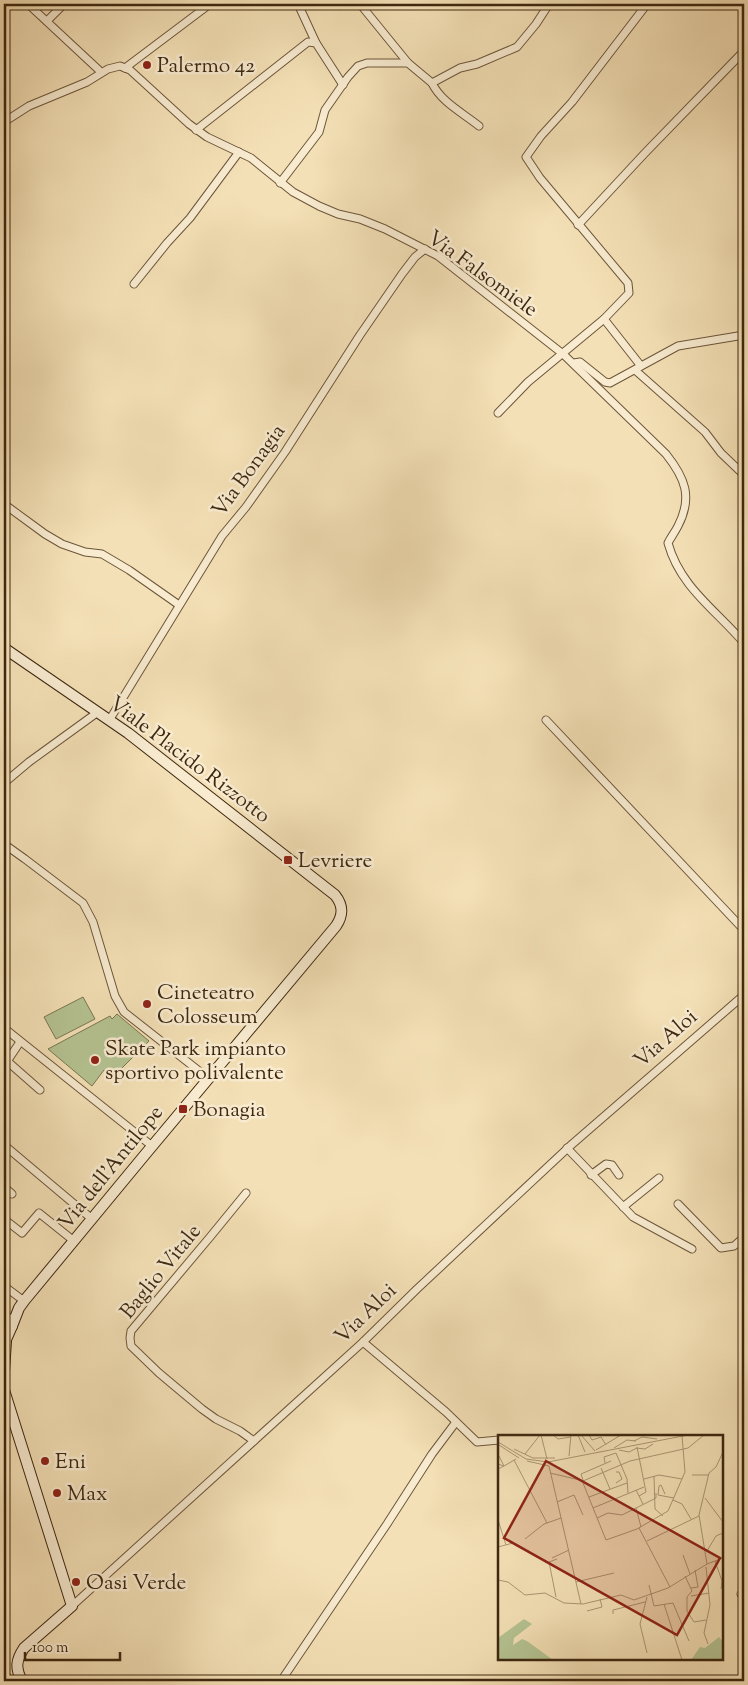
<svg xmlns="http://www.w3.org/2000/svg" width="748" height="1685" font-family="'Sorts Mill Goudy',serif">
<rect width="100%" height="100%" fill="#f4e0b6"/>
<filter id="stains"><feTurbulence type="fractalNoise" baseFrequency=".004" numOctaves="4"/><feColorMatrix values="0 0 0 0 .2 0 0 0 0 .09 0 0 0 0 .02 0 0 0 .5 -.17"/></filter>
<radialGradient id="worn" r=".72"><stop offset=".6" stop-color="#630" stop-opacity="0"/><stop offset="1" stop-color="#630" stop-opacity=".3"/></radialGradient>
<g fill="#b5c392" stroke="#7a7651">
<path d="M83,997L95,1019L56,1039L44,1017Z"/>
<path d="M117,1014L149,1041L112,1078L104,1070L92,1086L48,1049L110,1016L112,1019Z"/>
</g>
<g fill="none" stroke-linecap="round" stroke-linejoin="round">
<defs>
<g id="street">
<path d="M28,4L101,72"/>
<path d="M298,4L316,43"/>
<path d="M360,4L408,63"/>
<path d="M47,21L64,4"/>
<path d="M125,68L210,4"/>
<path d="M432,83C441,102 463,113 479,126"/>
<path d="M4,122L29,106L87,82L108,69L120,66L130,70L189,124L207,137L251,158L293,192L319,206L338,214L360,219L385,229L438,256L563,354L666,454C685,478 693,497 678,526C675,532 671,537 668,543C680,587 716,610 744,643"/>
<path d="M196,130L308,42L316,43L343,85"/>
<path d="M280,183L319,132L325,110L348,77L358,66L367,63H408L432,83L460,68L477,64L517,47L536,24L549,4"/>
<path d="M578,225L645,153L744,51"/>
<path d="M134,284L167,243L190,218L239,152"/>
<path d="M604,319L641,366"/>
<path d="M574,363L580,362L605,382L610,383L678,346L744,335"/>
<path d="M635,370L705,432L721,453L744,475"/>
<path d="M498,413L528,382L604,319L629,293L628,283L540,178L526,157L541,136L572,102L647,4"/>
<path d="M4,504L45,534L62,544L85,552L102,554L129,570L179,605"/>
<path d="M110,719L222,536L246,507L285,452L360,335L402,274L415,257L425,249"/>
<path d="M546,720L744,930"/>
<path d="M4,783L29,762L98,712"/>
<path d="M4,844L25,859L83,903L93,922L115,996L124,1012L208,1078"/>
<path d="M4,1028L152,1146"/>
<path d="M7,1061L40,1090"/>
<path d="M4,1066L20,1042"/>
<path d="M4,1145L92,1219"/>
<path d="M567,1148L633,1217L692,1249"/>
<path d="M591,1175L606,1164L612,1165L619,1175"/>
<path d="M4,1187L12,1194"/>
<path d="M246,1193L210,1237L131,1331L130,1338L131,1346L159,1373L202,1409L216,1419L240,1431L254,1441"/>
<path d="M678,1204L721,1248L734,1246L744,1237"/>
<path d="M623,1207L659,1178"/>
<path d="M4,1219L22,1233L39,1213L74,1241"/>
<path d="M4,1286L24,1301"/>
<path d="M363,1342L446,1412L477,1442L499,1440"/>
<path d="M741,1594L744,1598"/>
<path d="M72,1606L363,1342L417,1289L570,1146L744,995"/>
<path d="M281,1681L387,1524L432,1454L456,1422"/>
</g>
<g id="secondary">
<path d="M4,648L128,733L335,895C343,905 344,914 336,926L143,1157L24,1301L19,1308L12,1326"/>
<path d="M4,1344L12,1326L10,1320L5,1317"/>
<path d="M4,1371L6,1341"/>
<path d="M4,1390L72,1606L24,1648C16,1660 15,1668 22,1681"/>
</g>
<path id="primary" d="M4,1677L6,1681"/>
</defs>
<use href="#street" stroke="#6c563a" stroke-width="9"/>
<use href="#secondary" stroke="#3e2810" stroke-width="12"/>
<use href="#primary" stroke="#3e2810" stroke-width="14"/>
<use href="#street" stroke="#f8ebd0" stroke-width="7"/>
<use href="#secondary" stroke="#f8ebd0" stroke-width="10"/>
<use href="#primary" stroke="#eac07b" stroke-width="11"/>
</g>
<g fill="#8f2418" stroke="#f8ebd0" stroke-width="2">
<circle cx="147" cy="65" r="5"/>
<rect x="283" y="855" width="10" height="10" rx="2.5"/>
<circle cx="147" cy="1004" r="5"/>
<circle cx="95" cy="1060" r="5"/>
<rect x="178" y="1104" width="10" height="10" rx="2.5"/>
<circle cx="45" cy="1461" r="5"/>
<circle cx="57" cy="1493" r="5"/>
<circle cx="76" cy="1582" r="5"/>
</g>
<g text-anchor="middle" stroke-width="5" stroke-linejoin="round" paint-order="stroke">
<g font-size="21" fill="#3e2810" stroke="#f8ebd0" text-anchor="start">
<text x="157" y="72">Palermo 42</text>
<text x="298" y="867">Levriere</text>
<text x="157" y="999">Cineteatro<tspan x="157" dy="24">Colosseum</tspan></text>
<text x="105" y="1055">Skate Park impianto<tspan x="105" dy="24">sportivo polivalente</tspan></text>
<text x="193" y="1116">Bonagia</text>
<text x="55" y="1468">Eni</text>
<text x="67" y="1500">Max</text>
<text x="86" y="1589">Oasi Verde</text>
</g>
<g font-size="21" fill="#3e2810" stroke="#f8ebd0">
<text transform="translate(483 273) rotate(36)" y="7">Via Falsomiele</text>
<text transform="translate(248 470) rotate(-54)" y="7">Via Bonagia</text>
<text transform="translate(190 759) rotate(37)" y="7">Viale Placido Rizzotto</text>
<text transform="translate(665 1038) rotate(-41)" y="7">Via Aloi</text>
<text transform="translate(110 1167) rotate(-51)" y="7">Via dell'Antilope</text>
<text transform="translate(160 1271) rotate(-51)" y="7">Baglio Vitale</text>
<text transform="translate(365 1313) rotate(-44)" y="7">Via Aloi</text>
</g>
</g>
<g transform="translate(498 1435)">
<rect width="225" height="225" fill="#f4e0b6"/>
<path d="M26,184L34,189L16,203L15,210L24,204L29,206L55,225H0V203ZM221,202L225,207V225H193L202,212L207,213Z" fill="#b5c392"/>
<path fill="none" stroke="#ab9674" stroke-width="1" d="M43,0L49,24M55,0L60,4L73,2M80,0L87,17M83,0L97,16M91,0L94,5L103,2L108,10M136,6L144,2L159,4M0,7L28,24L50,27L190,0M1,10L21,23M139,12L148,57L141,61M116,13L129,5L138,6M138,13L147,14L155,9M16,14L35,23H57M98,15L123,0M121,15L131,17L139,13M27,19L42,0M71,21L73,0M16,25L49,88M29,26L51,31L83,169M107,28L106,22L118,18L129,44L130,58M0,29L6,31L18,24M103,33L112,54M0,34L6,31L1,21M52,38L86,46M194,40H210M156,41L157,74L165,81M146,44L161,40L184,44M85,45L83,39L113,26M85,46L132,26L190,13L206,0M85,48L108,105L139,94L170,76L187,37L184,1M118,48L124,44L121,37H118M138,55L145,69M167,59L163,50L161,51L160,60L176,63M91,62L129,48M207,63L225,87M175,65L184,69L193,84M59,67L76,60L85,80M95,73L146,52M138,73L143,92M99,83L110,78L124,80L158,63V58M0,85L8,110M141,93L172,152M27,104L46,89L63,83M149,106L201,81M0,112L15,108M209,116L218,101L225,98M185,120L192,139M54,123L71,115M217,126L224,146L223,154M209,129L201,80L211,38L218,32L225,17M208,132L212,170L206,198L210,209M187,141L194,156L189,162V176L196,187L208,185M0,145L10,147L27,160L47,158L66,168L85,169L123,160L136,165L170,153L209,129L225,123M78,147L116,138M151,150L156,171L175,168L191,206M193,153L200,152L197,135M193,161L211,158M58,162L51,127L59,124M149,162L142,189L149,218M166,169L184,225M89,176L104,172L102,164M115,179V175L147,167"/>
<path fill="#8f2418" fill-opacity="0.15" stroke="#8f2418" stroke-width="2.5" d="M48,26L222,123L179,200L6,103Z"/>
<rect width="225" height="225" fill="none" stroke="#3e2810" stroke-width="2.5"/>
</g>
<rect width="748" height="1685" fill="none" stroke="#f4e0b6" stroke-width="20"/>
<rect x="5" y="5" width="738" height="1675" fill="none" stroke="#3e2810" stroke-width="2.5"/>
<rect x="10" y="10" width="728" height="1665" fill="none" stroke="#3e2810"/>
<path d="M25 1652v8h95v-8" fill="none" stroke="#3e2810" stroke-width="2.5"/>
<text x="32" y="1652" font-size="15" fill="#3e2810" stroke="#f8ebd0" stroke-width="4" paint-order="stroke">100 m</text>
<rect width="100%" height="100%" filter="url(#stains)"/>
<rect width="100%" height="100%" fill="url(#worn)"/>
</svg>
